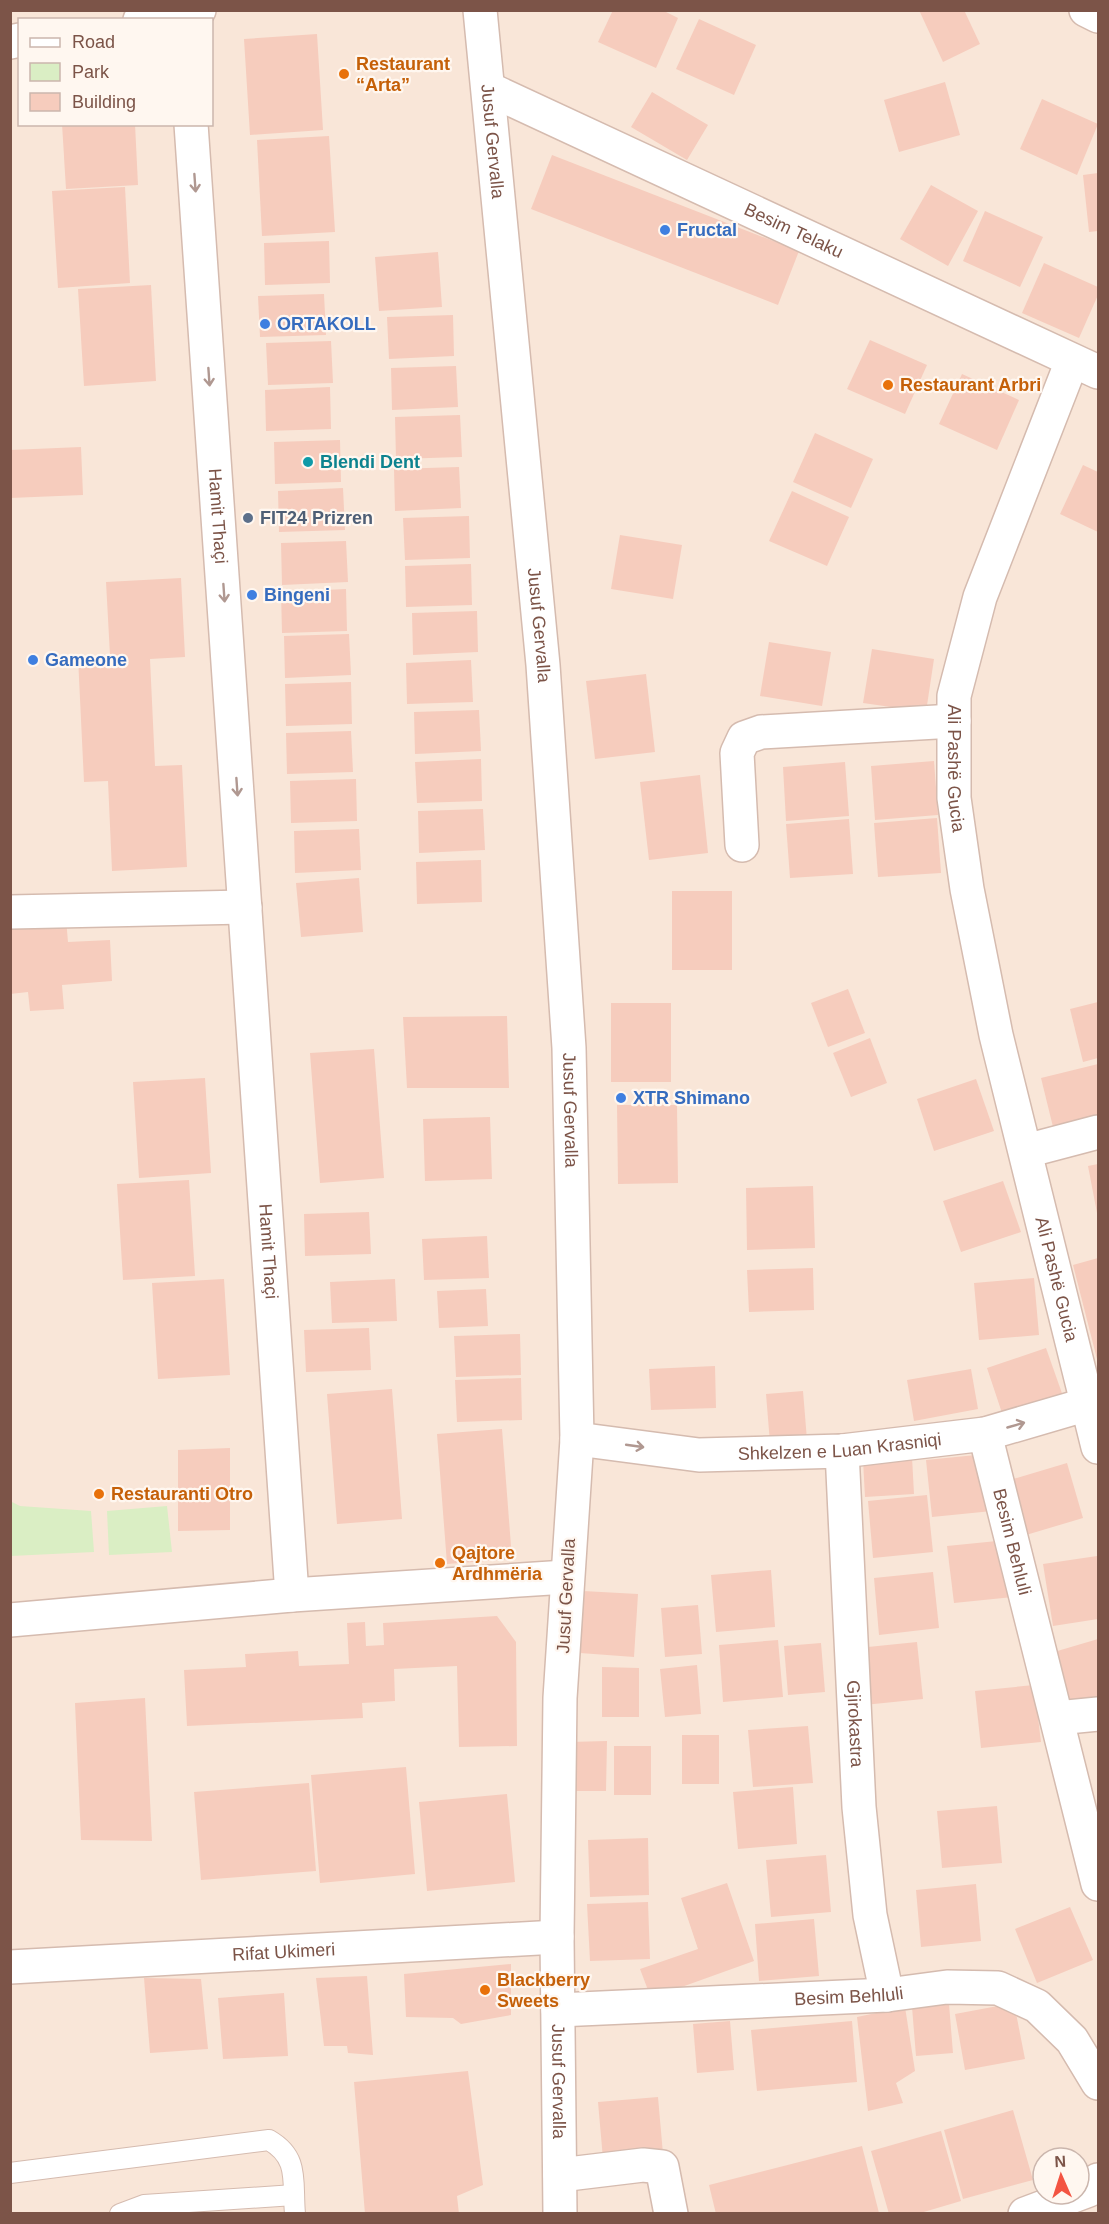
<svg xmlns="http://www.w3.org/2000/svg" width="1109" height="2224" font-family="Arial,sans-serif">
<rect width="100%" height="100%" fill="#fef3e8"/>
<path fill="#f9e6d8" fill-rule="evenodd" d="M11,11H1098V2213L11,2214ZM20,20H212V124H20ZM1043,2158H1079V2194H1043Z"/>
<g fill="#daeec4">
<path d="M10,1501L20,1506L91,1511L94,1552L11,1556Z"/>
<path d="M167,1506L172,1552L109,1555L107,1511Z"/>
</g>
<g fill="#f6ccbd">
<path d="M613,10H662L678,18L656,68L598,42Z"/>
<path d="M919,10H964L980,44L943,62Z"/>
<path d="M699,19L756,45L734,95L676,69Z"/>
<path d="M317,34L323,130L250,135L244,39Z"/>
<path d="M945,82L960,135L899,152L884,100Z"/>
<path d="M652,92L708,125L687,160L631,127Z"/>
<path d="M1042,99L1098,124L1077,175L1020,149Z"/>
<path d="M62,124H135L138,185L66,189Z"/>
<path d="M329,136L335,232L262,236L257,140Z"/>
<path d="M552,155L799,251L778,305L531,209Z"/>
<path d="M1098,173V231L1089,232L1083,175Z"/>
<path d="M931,185L978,211L948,266L900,239Z"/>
<path d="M125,187L130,283L58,288L52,191Z"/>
<path d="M985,211L1043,237L1020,287L963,261Z"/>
<path d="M329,241L330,283L265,285L264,243Z"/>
<path d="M438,252L442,307L379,311L375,257Z"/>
<path d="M1044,263L1098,287V295L1079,338L1022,313Z"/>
<path d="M151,285L156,381L84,386L78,289Z"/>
<path d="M324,294L326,335L260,337L258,296Z"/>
<path d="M453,315L454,356L389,359L387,317Z"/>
<path d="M870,340L927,365L905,414L847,389Z"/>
<path d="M331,341L333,383L268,385L266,343Z"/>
<path d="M456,366L458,407L392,410L391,368Z"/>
<path d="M962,374L1019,400L997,450L939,424Z"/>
<path d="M330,387L331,429L266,431L265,390Z"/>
<path d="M460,415L462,457L396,459L395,417Z"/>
<path d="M815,433L873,459L851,508L793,482Z"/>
<path d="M340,440L341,482L275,484L274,442Z"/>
<path d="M81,447L83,495L10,498V450Z"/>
<path d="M1083,465L1098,472V532L1060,514Z"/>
<path d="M459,467L461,508L395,511L394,469Z"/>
<path d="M343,488L345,530L279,532L278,491Z"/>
<path d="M792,491L849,517L827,566L769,541Z"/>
<path d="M469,516L470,558L405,560L403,518Z"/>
<path d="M620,535L682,545L673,599L611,589Z"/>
<path d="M346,541L348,582L282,585L281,543Z"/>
<path d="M471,564L472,605L406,607L405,566Z"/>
<path d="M181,578L185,657L150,659L155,766L182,765L187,867L112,871L108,781L84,782L78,657L110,655L106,582Z"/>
<path d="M346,589L347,631L282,633L281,592Z"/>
<path d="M477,611L478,652L413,655L412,613Z"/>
<path d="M349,634L351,675L285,678L284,636Z"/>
<path d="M769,642L831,652L822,706L760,696Z"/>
<path d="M872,649L934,659L926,712L863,703Z"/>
<path d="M471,660L473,702L407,704L406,663Z"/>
<path d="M646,674L655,752L595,759L586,681Z"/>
<path d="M351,682L352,724L286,726L285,684Z"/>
<path d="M479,710L481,751L415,754L414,712Z"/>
<path d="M351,731L353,772L287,774L286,733Z"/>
<path d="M481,759L482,801L417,803L415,762Z"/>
<path d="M934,761L938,815L875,820L871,766Z"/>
<path d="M845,762L849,816L786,821L783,767Z"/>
<path d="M700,775L708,853L649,860L640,782Z"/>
<path d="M356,779L357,821L291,823L290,781Z"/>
<path d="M483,809L485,850L419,853L418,811Z"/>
<path d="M937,818L941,873L878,877L874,823Z"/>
<path d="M849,819L853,874L790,878L786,824Z"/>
<path d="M359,829L361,870L295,873L294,831Z"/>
<path d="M481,860L482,902L417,904L416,862Z"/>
<path d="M359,878L363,932L301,937L296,883Z"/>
<rect x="672" y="891" width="60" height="79"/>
<path d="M66,919L68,942L110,940L112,981L62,985L64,1009L30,1011L28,992L10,994L12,923Z"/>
<path d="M848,989L865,1033L828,1047L811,1003Z"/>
<path d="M1098,1002V1058L1083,1062L1070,1009Z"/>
<rect x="611" y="1003" width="60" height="79"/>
<path d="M507,1016L509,1088H407L403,1017Z"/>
<path d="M870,1038L887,1083L851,1097L833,1053Z"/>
<path d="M374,1049L384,1178L320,1183L310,1053Z"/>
<path d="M1098,1064V1120L1054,1131L1041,1078Z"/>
<path d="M205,1078L211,1173L139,1178L133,1082Z"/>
<path d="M976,1079L994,1131L934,1151L917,1099Z"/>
<path d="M617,1105H677L678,1183L618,1184Z"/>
<path d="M490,1117L492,1179L425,1181L423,1119Z"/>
<path d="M1098,1164V1212L1097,1213L1088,1166Z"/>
<path d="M189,1180L195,1276L123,1280L117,1184Z"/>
<path d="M1003,1181L1021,1232L961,1252L943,1201Z"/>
<path d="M813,1186L815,1248L747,1250L746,1188Z"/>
<path d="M369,1212L371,1254L305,1256L304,1214Z"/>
<path d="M487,1236L489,1278L424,1280L422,1239Z"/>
<path d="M1098,1258V1363L1073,1265Z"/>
<path d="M813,1268L814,1310L749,1312L747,1270Z"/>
<path d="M1034,1278L1039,1335L979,1340L974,1283Z"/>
<path d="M224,1279L230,1375L158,1379L152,1283Z"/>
<path d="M395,1279L397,1321L332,1323L330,1282Z"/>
<path d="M486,1289L488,1326L439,1328L437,1291Z"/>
<path d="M369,1328L371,1370L306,1372L304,1330Z"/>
<path d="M520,1334L521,1375L456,1377L454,1336Z"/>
<path d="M1046,1348L1064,1399L1004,1419L987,1368Z"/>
<path d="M715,1366L716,1408L651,1410L649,1369Z"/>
<path d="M971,1369L978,1409L914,1421L907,1380Z"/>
<path d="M521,1378L522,1420L457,1422L455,1380Z"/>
<path d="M392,1389L402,1519L337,1524L327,1394Z"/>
<path d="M803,1391L807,1440L770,1443L766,1394Z"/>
<path d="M502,1429L512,1559L447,1564L437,1434Z"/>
<path d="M230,1448V1530L178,1531V1450Z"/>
<path d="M986,1454L992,1511L932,1517L926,1460Z"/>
<path d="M912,1457L914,1494L865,1497L863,1460Z"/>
<path d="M1067,1463L1083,1518L1026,1535L1010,1480Z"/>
<path d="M927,1495L933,1552L873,1558L868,1501Z"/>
<path d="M1007,1540L1013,1597L954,1603L947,1546Z"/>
<path d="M1097,1556L1098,1619L1053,1626L1043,1564Z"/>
<path d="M771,1570L775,1627L716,1632L711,1575Z"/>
<path d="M933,1572L939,1628L879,1635L874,1578Z"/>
<path d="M583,1591L638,1594L634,1657L580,1653Z"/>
<path d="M698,1605L702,1654L665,1657L661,1608Z"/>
<path d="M497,1616L516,1642L517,1746L459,1747L457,1666L394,1669L395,1701L362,1703L363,1718L187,1726L184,1670L246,1667L245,1654L298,1651L299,1666L349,1664L347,1623L365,1622L366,1646L384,1645L383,1623Z"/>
<path d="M1098,1639V1699L1070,1707L1054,1652Z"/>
<path d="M778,1640L783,1697L723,1702L719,1645Z"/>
<path d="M917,1642L923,1699L864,1705L858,1648Z"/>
<path d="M821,1643L825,1692L788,1695L784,1646Z"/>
<path d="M697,1665L701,1714L665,1717L660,1669Z"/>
<path d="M602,1667L639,1668V1717H602Z"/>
<path d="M1034,1685L1041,1742L981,1748L975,1691Z"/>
<path d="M145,1698L152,1841L81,1840L75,1703Z"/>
<path d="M808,1726L813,1783L753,1787L748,1730Z"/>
<rect x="682" y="1735" width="37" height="49"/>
<path d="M607,1741L606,1791H569V1742Z"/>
<rect x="614" y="1746" width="37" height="49"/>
<path d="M406,1767L415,1874L320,1883L311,1775Z"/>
<path d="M309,1783L316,1871L201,1880L194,1792Z"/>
<path d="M793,1787L797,1844L738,1849L733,1792Z"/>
<path d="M507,1794L515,1882L427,1891L419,1802Z"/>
<path d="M997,1806L1002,1863L942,1868L937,1811Z"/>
<path d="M648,1838L649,1895L590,1897L588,1840Z"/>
<path d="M826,1855L831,1912L771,1917L766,1860Z"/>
<path d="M727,1883L754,1961L651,1998L640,1969L698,1949L681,1898Z"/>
<path d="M976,1884L981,1941L921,1947L916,1890Z"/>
<path d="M648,1902L650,1959L590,1961L587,1904Z"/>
<path d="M1070,1907L1093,1960L1037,1983L1015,1929Z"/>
<path d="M814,1919L819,1976L759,1981L755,1924Z"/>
<path d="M511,1964V2015L461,2024L453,2018L406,2017L404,1974Z"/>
<path d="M367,1976L373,2055L348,2053L347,2046H324L316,1978Z"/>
<path d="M144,1978L201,1979L208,2049L150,2053Z"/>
<path d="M284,1993L288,2056L223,2059L218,1998Z"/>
<path d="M1014,2003L1025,2059L965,2070L955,2014Z"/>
<path d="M949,2004L953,2053L916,2056L912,2007Z"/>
<path d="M905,2007L915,2071L896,2083L903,2103L868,2111L857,2017Z"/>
<path d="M730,2021L734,2070L697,2073L693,2024Z"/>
<path d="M852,2021L857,2082L757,2091L751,2030Z"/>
<path d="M468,2071L483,2185L457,2196L459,2214H365L354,2082Z"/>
<path d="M658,2097L663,2154L603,2159L598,2102Z"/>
<path d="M1013,2110L1033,2180L963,2199L944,2130Z"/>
<path d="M941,2131L961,2201L917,2214H889L871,2151Z"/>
<path d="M862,2146L879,2213L716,2214L709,2185Z"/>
</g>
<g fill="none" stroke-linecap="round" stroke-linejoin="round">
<defs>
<g id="service">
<path d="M10,2173L269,2140C300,2158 292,2181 295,2214"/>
<path d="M120,2214L144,2205L294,2195"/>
</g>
<g id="minor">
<path d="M1086,10L1098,16"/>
<path d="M140,20L199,10"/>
<path d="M10,42L20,40"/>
<path id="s1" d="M489,89L1098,372"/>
<path id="s2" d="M191,124L292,1595"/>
<path id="s3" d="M1072,361L980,597L954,696V798L967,889L996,1035L1098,1447"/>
<path d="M742,845L737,753L744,738L761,732L954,721"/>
<path d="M10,912L245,907"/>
<path d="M1026,1151L1098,1132"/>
<path id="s4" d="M985,1434L1098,1884"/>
<path id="s5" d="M577,1439L699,1455L842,1451L985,1434L1098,1401"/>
<path id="s6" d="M842,1451L859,1807L870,1915L887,1995"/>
<path d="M10,1620L292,1595L566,1577"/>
<path d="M1057,1718L1098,1714"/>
<path id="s7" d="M10,1967L557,1937"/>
<path id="s8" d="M558,2010L887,1995L947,1987L998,1988L1037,2006L1072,2040L1098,2083"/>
<path d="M560,2175L643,2165L662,2167L671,2214"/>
<path d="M1025,2214L1089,2190L1098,2180"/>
</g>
<g id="tertiary">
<path id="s9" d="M480,10L543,665L569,1048L577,1439L560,1698L557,1937L560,2214"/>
</g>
</defs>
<use href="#service" stroke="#d5bbaf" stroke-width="22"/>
<use href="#minor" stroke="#d5bbaf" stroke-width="36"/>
<use href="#tertiary" stroke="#d5bbaf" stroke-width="36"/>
<use href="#service" stroke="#fff" stroke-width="20"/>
<use href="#minor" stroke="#fff" stroke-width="33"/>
<use href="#tertiary" stroke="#fff" stroke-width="33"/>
</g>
<defs><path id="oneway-shaft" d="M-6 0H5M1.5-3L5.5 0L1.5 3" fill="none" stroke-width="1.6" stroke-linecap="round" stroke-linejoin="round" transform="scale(1.5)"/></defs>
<g stroke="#b09891">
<use href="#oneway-shaft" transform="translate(195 183) rotate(86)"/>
<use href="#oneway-shaft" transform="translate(209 377) rotate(86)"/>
<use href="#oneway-shaft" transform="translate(224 593) rotate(86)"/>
<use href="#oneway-shaft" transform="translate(237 787) rotate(86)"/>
<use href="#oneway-shaft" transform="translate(1016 1425) rotate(-16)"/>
<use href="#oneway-shaft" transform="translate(635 1446) rotate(8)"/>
</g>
<g fill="#e8710a" stroke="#fff7f0" stroke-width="2">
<circle cx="344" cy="74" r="6"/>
<circle cx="888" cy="385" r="6"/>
<circle cx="99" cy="1494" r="6"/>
<circle cx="440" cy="1563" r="6"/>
<circle cx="485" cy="1990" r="6"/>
</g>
<g fill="#3f7fe0" stroke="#fff7f0" stroke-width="2">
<circle cx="665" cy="230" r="6"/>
<circle cx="265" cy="324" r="6"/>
<circle cx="252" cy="595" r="6"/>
<circle cx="33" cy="660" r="6"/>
<circle cx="621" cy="1098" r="6"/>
</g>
<circle fill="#0f9aa8" stroke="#fff7f0" stroke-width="2" cx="308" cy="462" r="6"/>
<circle fill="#5c6f8a" stroke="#fff7f0" stroke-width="2" cx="248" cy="518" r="6"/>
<g text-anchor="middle" stroke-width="4.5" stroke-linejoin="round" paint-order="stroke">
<g font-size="18" font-weight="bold" fill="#c56008" stroke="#fff7f0" text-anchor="start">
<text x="356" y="70">Restaurant<tspan x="356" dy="21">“Arta”</tspan></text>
<text x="900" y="391">Restaurant Arbri</text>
<text x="111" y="1500">Restauranti Otro</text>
<text x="452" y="1559">Qajtore<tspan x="452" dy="21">Ardhmëria</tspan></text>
<text x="497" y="1986">Blackberry<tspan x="497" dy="21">Sweets</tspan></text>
</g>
<g font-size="18" fill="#7c5448" stroke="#fff7f0">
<text dy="6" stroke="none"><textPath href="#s9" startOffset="132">Jusuf Gervalla</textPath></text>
<text dy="6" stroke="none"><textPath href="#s1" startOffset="336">Besim Telaku</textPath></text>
<text dy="6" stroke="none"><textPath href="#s2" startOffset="393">Hamit Thaçi</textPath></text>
<text dy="6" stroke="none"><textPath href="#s9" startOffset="618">Jusuf Gervalla</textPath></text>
<text dy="6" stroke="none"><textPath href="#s3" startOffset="428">Ali Pashë Gucia</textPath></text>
<text dy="6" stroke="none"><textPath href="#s9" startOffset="1104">Jusuf Gervalla</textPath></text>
<text dy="6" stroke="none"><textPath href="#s2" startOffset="1130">Hamit Thaçi</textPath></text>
<text dy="6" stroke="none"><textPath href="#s3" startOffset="950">Ali Pashë Gucia</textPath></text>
<text dy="6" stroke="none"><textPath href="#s5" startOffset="264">Shkelzen e Luan Krasniqi</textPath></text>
<text dy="6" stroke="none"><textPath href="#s4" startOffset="111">Besim Behluli</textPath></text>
<text transform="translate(566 1596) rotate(-87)" y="6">Jusuf Gervalla</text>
<text dy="6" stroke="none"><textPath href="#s6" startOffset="273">Gjirokastra</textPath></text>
<text dy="6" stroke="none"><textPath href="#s7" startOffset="274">Rifat Ukimeri</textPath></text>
<text dy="6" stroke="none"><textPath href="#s8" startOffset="291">Besim Behluli</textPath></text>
<text dy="6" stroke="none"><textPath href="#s9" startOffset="2076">Jusuf Gervalla</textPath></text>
</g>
<g font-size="18" font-weight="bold" fill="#366cbe" stroke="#fff7f0" text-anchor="start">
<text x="677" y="236">Fructal</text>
<text x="277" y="330">ORTAKOLL</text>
<text x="264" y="601">Bingeni</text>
<text x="45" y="666">Gameone</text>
<text x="633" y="1104">XTR Shimano</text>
</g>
<g font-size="18" font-weight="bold" fill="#0d838f" stroke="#fff7f0" text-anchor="start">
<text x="320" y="468">Blendi Dent</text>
</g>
<g font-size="18" font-weight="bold" fill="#4e5e75" stroke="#fff7f0" text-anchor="start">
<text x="260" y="524">FIT24 Prizren</text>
</g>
</g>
<rect width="1109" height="2224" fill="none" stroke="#7c5448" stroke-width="24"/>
<rect x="18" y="18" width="195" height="108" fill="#fff7f0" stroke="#cbb6ad" stroke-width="1.5"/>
<rect x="30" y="38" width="30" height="9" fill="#ffffff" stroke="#cbb6ad" stroke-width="1.5"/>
<text x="72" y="48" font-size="18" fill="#7c5448">Road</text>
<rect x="30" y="63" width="30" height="18" fill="#daeec4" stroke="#cbb6ad" stroke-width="1.5"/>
<text x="72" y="78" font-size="18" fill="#7c5448">Park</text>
<rect x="30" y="93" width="30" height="18" fill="#f6ccbd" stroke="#cbb6ad" stroke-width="1.5"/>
<text x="72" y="108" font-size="18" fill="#7c5448">Building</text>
<g transform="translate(1061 2176) rotate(357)"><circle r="28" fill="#fff7f0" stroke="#cbb6ad" stroke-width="1.5"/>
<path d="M0-4.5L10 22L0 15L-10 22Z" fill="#f35442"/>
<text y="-9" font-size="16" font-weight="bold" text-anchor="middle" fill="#7c5448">N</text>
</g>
</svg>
